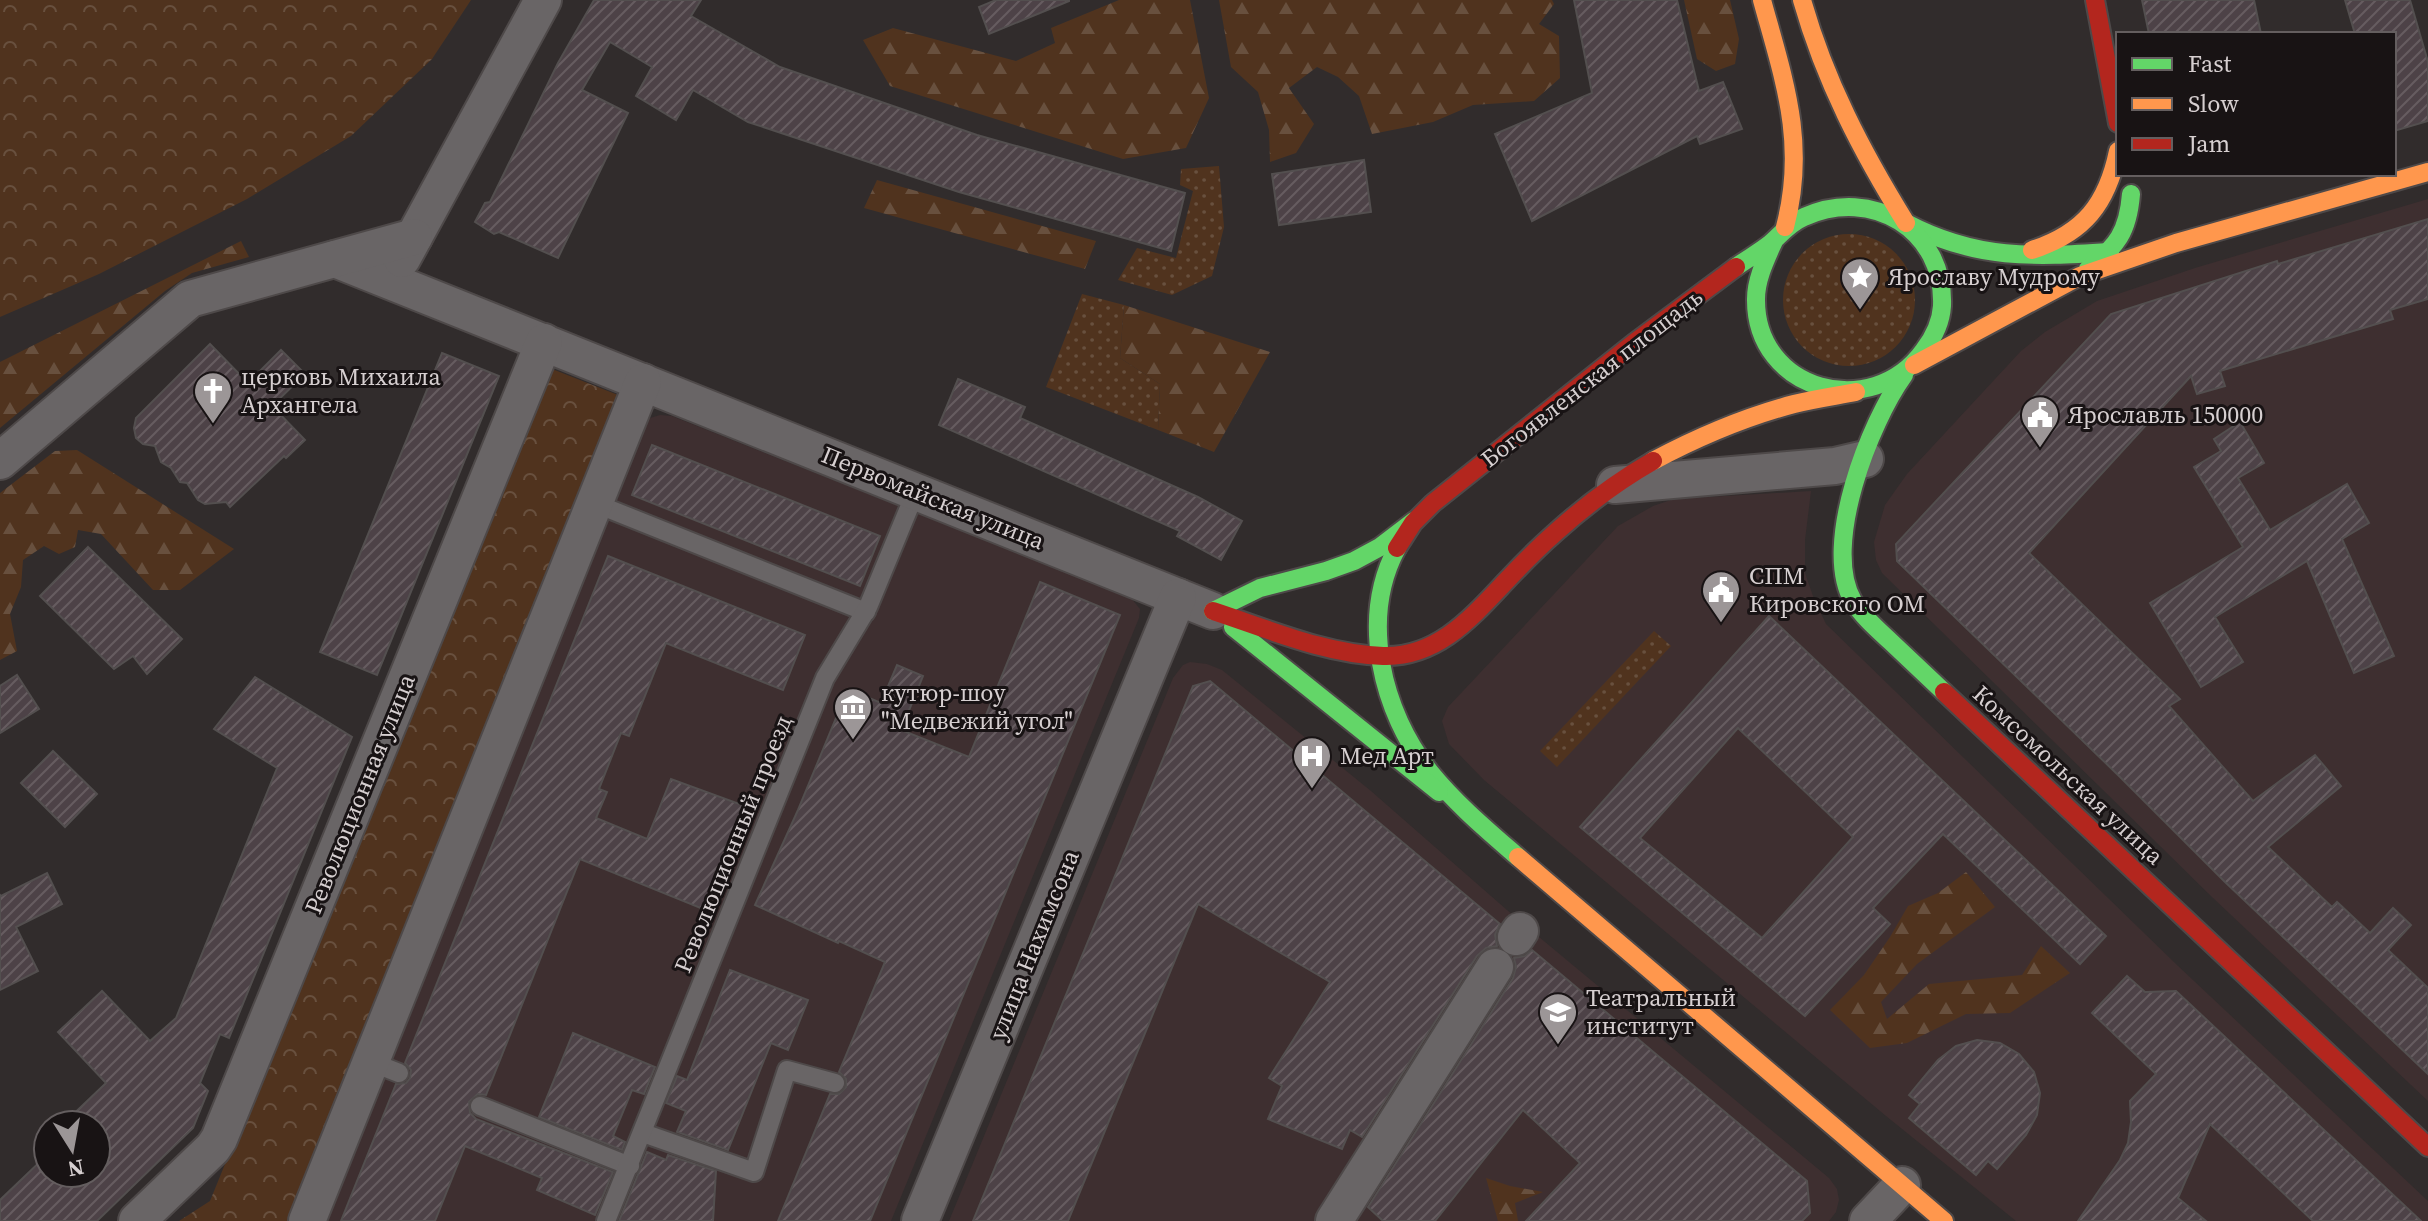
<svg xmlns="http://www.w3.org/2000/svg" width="2428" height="1221" font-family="'Source Serif 4',serif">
<defs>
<pattern id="grass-dots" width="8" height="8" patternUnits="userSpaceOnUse" patternTransform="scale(2)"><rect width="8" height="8" fill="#50331e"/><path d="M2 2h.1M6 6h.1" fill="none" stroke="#68503e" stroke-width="1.8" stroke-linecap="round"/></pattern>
<pattern id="forest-firs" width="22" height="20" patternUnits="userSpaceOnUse" patternTransform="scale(2)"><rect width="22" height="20" fill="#50331e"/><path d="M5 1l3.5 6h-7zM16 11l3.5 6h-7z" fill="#68503e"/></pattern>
<pattern id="park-crowns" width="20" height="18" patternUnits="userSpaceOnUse" patternTransform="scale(2)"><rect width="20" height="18" fill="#50331e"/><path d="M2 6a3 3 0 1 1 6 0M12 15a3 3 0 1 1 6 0" fill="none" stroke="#68503e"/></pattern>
<pattern id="building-hatch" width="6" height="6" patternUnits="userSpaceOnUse" patternTransform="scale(2)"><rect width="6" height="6" fill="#4d4247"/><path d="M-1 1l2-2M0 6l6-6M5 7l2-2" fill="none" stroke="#665c60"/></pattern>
</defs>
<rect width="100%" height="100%" fill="#312c2c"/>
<g fill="#3e2f30">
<path d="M2428,199V1101L2212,897L1882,573L1876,560L1874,542L1885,505L1907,474L2021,351L2045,332L2097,301L2112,296L2195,268Z"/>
<path d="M660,415L672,416L1131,598L1140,609L1139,618L891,1221H323L647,419Z"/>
<path d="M1811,491L1805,540V573L1814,599L1826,624L2177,965L2428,1201V1221H2016L1886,1116L1484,780L1449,744L1442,721L1448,707L1618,526L1653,506L1674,499Z"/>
<path d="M1190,662L1207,664L1222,670L1371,791L1515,917L1829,1178L1837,1189L1839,1200L1836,1212L1829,1221H949L1173,678L1183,665Z"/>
</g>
<g fill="url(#grass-dots)">
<path d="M1219,166L1224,227L1212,276L1172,295L1118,280L1137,248L1176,258L1193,191L1180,185L1181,169Z"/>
<circle cx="1849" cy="300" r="66"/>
<path d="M1082,294L1124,305L1120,358L1160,384L1158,430L1046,387Z"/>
<path d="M1654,631L1671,646L1557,767L1540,751Z"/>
</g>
<g fill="url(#forest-firs)">
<path d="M1119,0H1190L1209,98L1186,148L1123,159L890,86L863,40L893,28L1016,61L1055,43L1051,28Z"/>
<path d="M1219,0H1552L1554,4L1539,24L1559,36L1560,78L1534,101L1473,105L1433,122L1372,134L1359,96L1338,77L1317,67L1289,88L1314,124L1296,153L1270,162L1269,130L1258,92L1231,67Z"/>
<path d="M1684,0H1730L1739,39L1735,64L1716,71L1697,59Z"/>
<path d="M877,180L1096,241L1085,269L864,208Z"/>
<path d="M241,241L249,257L192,273L165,291L0,428V362Z"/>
<path d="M1124,305L1270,352L1214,452L1158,430L1160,384L1120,358Z"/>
<path d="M77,450L234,549L180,590H153L101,534L78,530L75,547L59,554L44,546L23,560L21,587L10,614L17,651L0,660V493L55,451Z"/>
<path d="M1966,872L1995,907L1917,964L1881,1002L1887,1019L1929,984L2022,975L2041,946L2070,973L2010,1013L1966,1014L1907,1043L1870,1048L1830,1010L1864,975L1890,937L1908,906L1938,893Z"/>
<path d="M1486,1178L1510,1186L1543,1192L1515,1203L1518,1221H1498Z"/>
</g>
<g fill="url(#park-crowns)">
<path d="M0,0H471L432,59L351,136L247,199L99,274L0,317Z"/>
<path d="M552,369L618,395L299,1218L296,1221H179L210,1201L544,381Z"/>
</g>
<g fill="url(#building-hatch)" stroke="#534f4f" stroke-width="2" fill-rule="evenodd">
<path d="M594,0H701L691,16L780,67L977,135L1185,193L1171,251L959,192L748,122L693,90L676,120L636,96L652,67L610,42L582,90L628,113L558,258L499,232L494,234L475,222L485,203L490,202L558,63Z"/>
<path d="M996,0H1069V1L989,34L979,7Z"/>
<path d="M1574,0H1677L1699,91L1723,82L1742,129L1700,144L1697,136L1532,221L1495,134L1592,93Z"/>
<path d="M2142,0H2254L2261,34H2149Z"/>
<path d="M2345,0H2410L2428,62V121L2394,131V34H2355Z"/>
<path d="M1364,160L1371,212L1279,225L1272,174Z"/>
<path d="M2428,219V299L2390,310L2393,319L2220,371L2225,386L2197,394L2191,376L2029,553L2180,699L2169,706L2253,801L2315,755L2341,786L2268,847L2332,907L2337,902L2370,933L2393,908L2411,925L2388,950L2428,988V1074L2225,882L2118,775L1897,561L1896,544L2111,314L2277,261L2278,264Z"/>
<path d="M210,344L248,383L281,350L305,374L272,406L305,440L286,458L284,456L230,507L226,502L205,504L198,500L187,483L180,482L171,468L161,462L155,446L143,444L136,438L134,428L136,418Z"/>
<path d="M442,353L499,376L377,675L320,652Z"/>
<path d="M958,379L1025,407L1020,418L1198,497L1242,521L1221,560L1177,536L1180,531L939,425Z"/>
<path d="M2240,422L2264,463L2238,478L2270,530L2347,484L2369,523L2342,539L2394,656L2354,673L2307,561L2215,617L2243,662L2201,687L2150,603L2243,547L2194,467L2221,451L2214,439Z"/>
<path d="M652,445L880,536L860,586L632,495Z"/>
<path d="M88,547L182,639L147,674L133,656L114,669L40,596Z"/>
<path d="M608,556L805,635L783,690L666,643L629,736L621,733L599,789L607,792L596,818L647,839L671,779L745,806L703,909L580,859L486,1095L478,1094L469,1102L470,1113L476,1119L613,1172L595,1215L537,1190L542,1178L465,1146L435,1221H341L396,1084L406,1083L410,1078L411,1070L405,1063Z"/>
<path d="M1040,582L1120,615L1026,843L870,1221H778L830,1094H839L846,1087V1079L839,1072L885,962L839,941L838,943L755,905L798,810L848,689L881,703L897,665L923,676L901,730L969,757Z"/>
<path d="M1769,616L2106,936L2080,964L1943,834L1873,908L1890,924L1805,1016L1580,827ZM1738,728L1853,837L1762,938L1640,838Z"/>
<path d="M17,675L39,709L0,733V686Z"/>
<path d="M255,677L352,737L229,1038L220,1034L200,1083L208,1091L193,1128L97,1221H0V1200L48,1154V1173H96V1125H62L106,1083L58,1032L102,991L150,1041L176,1018L277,768L214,729Z"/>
<path d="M1210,681L1500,924L1495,935L1497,946L1486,948L1477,956L1362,1137L1350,1130L1342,1149L1268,1119L1282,1086L1269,1078L1330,982L1198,904L1068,1221H973L1193,686Z"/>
<path d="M53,751L97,794L65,827L21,783Z"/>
<path d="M47,873L62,904L16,927L38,971L0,990V895L1,896Z"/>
<path d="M1532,950L1807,1181L1810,1213L1802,1221H1526L1580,1163L1523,1110L1435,1221H1383L1368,1207L1513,978L1516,967L1514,958L1525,956Z"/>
<path d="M730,970L808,1000L788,1050L771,1043L728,1150L677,1132L686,1111L666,1103L677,1076L687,1080Z"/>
<path d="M2127,976L2145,992L2176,991L2421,1221H2313L2210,1124L2178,1198L2206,1221H2078L2120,1160L2128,1143L2131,1122L2130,1101L2156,1074L2092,1013Z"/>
<path d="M573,1033L655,1067L644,1094L632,1090L613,1136L625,1142L622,1150L539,1117Z"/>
<path d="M1977,1040L2000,1043L2019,1054L2034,1072L2040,1093L2037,1115L2026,1135L1997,1169L1988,1161L1976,1175L1909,1118L1920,1104L1909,1095L1938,1060L1956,1046Z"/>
<path d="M647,1152L666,1160L668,1155L716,1171L713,1221H619Z"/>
</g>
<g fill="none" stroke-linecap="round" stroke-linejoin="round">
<defs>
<g id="lane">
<path d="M594,503L866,612"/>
<path d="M371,1062L399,1073"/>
<path d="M480,1106L630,1166"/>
<path d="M643,1133L754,1172L787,1070L835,1083"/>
<path d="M606,1221L825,678L868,607L916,491"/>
</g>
<g id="street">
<path d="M335,259L1213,611"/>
<path d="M402,259L543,0"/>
<path d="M0,461L190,299L414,237"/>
<path d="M1615,485L1835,466L1865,459"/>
<path d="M1516,937L1520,931"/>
<path d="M137,1221L213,1148L219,1139L544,342"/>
<path d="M307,1221L643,382"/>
<path d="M920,1221L1178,597"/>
<path d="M1334,1221L1495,967"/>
<path d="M1868,1221L1902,1185"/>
</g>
<g id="fast">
<path d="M1906,223C1976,260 2033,257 2110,252"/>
<path d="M1736,267C1747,259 1760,252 1771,243C1782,233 1790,223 1804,217C1872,186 1945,230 1942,306C1941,322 1933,338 1924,350C1872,423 1755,391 1756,299C1756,279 1766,259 1774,241"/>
<path d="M2088,269C2117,246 2128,232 2131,194"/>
<path d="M1904,375C1870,422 1821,546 1853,601C1862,616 1877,629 1890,641C1908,658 1926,675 1944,692"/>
<path d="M1397,548C1359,619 1382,712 1430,772C1456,804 1487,830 1518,857"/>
<path d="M1213,611L1260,588L1326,571L1354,561L1380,547L1414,521"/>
<path d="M1233,627L1439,792"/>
</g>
<g id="slow">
<path d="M1762,0C1784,80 1807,143 1785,227"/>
<path d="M1802,0C1825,81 1862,152 1906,223"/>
<path d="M2032,250C2084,233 2107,204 2118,151"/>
<path d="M1914,365L2080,276L2176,243L2428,172"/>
<path d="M1653,461C1698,437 1745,417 1794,404C1814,399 1835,396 1856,392"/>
<path d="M1518,857L1944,1221"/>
</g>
<g id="jam">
<path d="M2095,0L2118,123"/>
<path d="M1397,548L1413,523L1433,503L1634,343L1736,267"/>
<path d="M1213,611C1268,629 1325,654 1383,656C1438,658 1473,616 1508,579C1523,563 1539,547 1556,532C1586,505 1618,481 1653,461"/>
<path d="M1944,692L2428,1147"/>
</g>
</defs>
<use href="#lane" stroke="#4e4949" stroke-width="22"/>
<use href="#street" stroke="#4e4949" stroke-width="40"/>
<use href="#fast" stroke="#4e4949" stroke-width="22"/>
<use href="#slow" stroke="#4e4949" stroke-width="22"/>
<use href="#jam" stroke="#4e4949" stroke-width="22"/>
<use href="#lane" stroke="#696566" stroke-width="18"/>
<use href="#street" stroke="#696566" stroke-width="36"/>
<use href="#fast" stroke="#63d668" stroke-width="18"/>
<use href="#slow" stroke="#ff974d" stroke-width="18"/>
<use href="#jam" stroke="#b3261e" stroke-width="18"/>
</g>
<defs>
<symbol id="sight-pin" viewBox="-11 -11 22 30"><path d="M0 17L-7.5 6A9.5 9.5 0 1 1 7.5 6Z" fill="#9c9697" stroke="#181314"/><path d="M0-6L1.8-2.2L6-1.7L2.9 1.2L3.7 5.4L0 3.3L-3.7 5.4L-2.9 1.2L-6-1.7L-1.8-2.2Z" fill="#fff"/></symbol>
<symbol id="church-pin" viewBox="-11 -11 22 30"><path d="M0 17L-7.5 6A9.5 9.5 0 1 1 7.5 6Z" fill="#9c9697" stroke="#181314"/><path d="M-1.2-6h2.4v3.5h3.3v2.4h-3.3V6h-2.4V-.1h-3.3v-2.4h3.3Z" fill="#fff"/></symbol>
<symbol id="civic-pin" viewBox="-11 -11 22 30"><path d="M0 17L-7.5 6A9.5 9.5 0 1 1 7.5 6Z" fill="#9c9697" stroke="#181314"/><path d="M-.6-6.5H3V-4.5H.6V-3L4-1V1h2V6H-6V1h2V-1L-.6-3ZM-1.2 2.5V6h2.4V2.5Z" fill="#fff"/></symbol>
<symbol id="museum-pin" viewBox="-11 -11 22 30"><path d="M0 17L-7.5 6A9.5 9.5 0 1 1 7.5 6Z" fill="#9c9697" stroke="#181314"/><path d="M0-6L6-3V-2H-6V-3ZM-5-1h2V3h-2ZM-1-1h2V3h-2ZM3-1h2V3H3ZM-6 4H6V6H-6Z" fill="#fff"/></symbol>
<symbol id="hospital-pin" viewBox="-11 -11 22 30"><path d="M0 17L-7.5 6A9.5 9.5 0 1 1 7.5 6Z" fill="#9c9697" stroke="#181314"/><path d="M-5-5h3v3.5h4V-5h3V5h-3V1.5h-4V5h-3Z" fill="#fff"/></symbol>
<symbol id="university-pin" viewBox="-11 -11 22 30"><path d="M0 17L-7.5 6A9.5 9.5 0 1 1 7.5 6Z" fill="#9c9697" stroke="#181314"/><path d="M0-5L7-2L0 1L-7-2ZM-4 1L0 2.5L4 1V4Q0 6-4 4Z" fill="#fff"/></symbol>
</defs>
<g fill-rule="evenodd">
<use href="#sight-pin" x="1838" y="255" width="44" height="60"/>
<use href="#church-pin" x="191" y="369" width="44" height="60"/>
<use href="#civic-pin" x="2018" y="393" width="44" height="60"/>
<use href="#civic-pin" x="1699" y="568" width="44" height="60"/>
<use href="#museum-pin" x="831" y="685" width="44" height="60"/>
<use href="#hospital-pin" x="1290" y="734" width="44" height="60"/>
<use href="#university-pin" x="1536" y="990" width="44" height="60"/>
</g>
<g text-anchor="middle" stroke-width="6" stroke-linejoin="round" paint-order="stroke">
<g font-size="24" fill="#d6cfd0" stroke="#181314" text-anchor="start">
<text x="1888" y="285">Ярославу Мудрому</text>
<text x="241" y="385">церковь Михаила<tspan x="241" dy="28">Архангела</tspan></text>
<text x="2068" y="423">Ярославль 150000</text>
<text x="1749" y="584">СПМ<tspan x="1749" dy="28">Кировского ОМ</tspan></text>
<text x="881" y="701">кутюр-шоу<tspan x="881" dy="28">"Медвежий угол"</tspan></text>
<text x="1340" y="764">Мед Арт</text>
<text x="1586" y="1006">Театральный<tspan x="1586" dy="28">институт</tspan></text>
</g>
<g font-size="24" fill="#d6cfd0" stroke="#181314">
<text transform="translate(1592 378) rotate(-38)" y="8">Богоявленская площадь</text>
<text transform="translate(933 498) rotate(22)" y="8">Первомайская улица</text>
<text transform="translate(2068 775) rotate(43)" y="8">Комсомольская улица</text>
<text transform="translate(360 794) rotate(-68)" y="8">Революционная улица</text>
<text transform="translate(733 844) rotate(-68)" y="8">Революционный проезд</text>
<text transform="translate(1034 945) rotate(-68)" y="8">улица Нахимсона</text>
</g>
</g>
<rect x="2116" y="32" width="280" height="144" fill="#181314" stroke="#645e5f" stroke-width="2"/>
<rect x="2132" y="58" width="40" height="12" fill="#63d668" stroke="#645e5f" stroke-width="2"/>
<text x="2188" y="72" font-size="24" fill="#d6cfd0">Fast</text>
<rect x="2132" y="98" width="40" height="12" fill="#ff974d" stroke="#645e5f" stroke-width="2"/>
<text x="2188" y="112" font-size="24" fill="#d6cfd0">Slow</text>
<rect x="2132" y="138" width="40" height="12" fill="#b3261e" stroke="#645e5f" stroke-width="2"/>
<text x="2188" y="152" font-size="24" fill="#d6cfd0">Jam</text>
<g transform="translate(72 1149) rotate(169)"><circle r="38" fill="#181314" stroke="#645e5f" stroke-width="2"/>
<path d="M0-6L14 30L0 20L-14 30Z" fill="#9c9697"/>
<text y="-12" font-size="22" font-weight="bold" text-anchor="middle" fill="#d6cfd0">N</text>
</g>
</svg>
